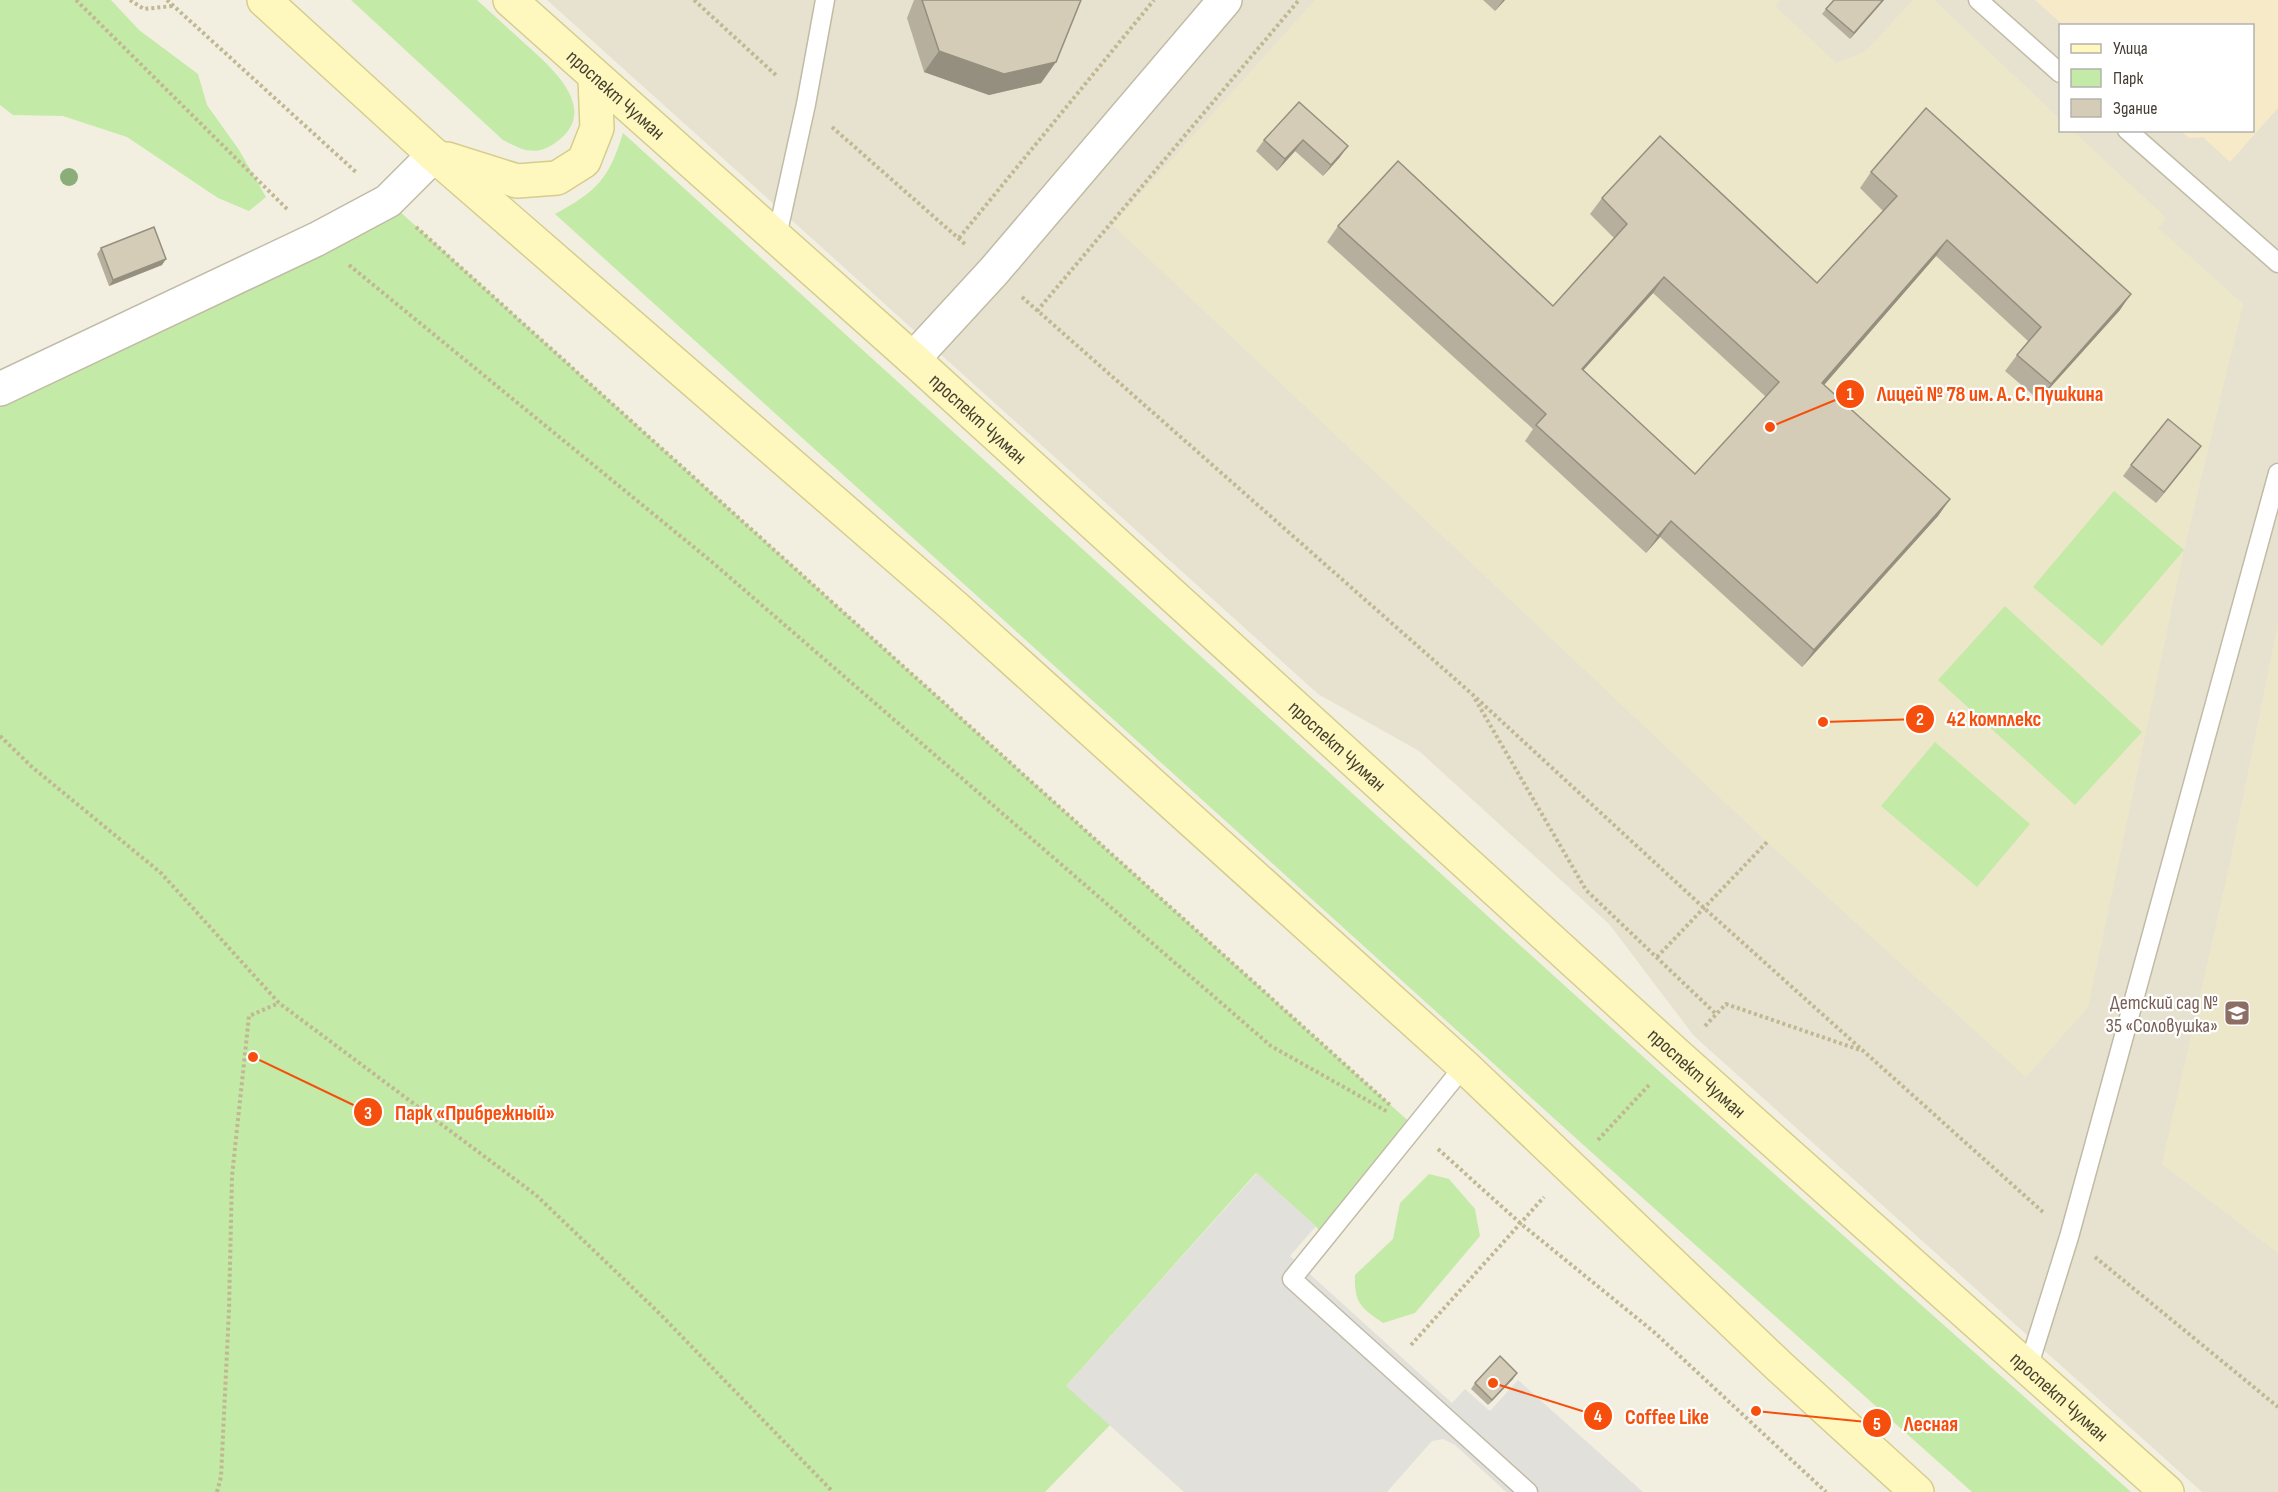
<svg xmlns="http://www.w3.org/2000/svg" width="2278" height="1492" font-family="'Sofia Sans Condensed',sans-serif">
<rect width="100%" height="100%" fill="#f2efe1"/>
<path fill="#e7e2cf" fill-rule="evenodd" d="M547,0H2278V1492H2202L1694,1036L1609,924L1419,751L1318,694ZM2060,26H2252V130H2060Z"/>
<path fill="#f7eac9" d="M2035,0H2278V108L2230,162L2203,137L2189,138L2181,131L2252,130V26L2063,25Z"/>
<g fill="#ede7ca">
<path d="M1315,0H1780L1775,6L1836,63L1866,51L1913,0H1934L2060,119V130L2073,131L2166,218L2158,228L2243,304L2184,550L2088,1007L2026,1077L1767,842L1113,225Z"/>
<path d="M2278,623V1253L2162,1164L2230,863Z"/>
</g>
<g fill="#c3eaa6">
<path d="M0,0H111L139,30L198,74L207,105L239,150L266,197L249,211L218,198L127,137L63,116L13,115L0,105Z"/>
<path d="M351,0H477C492,14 507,27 522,41C550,66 603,110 555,143C535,157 522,150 503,140Z"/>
<path d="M623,133L1660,1072L2131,1492H1972L1589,1150L555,214C597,191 609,179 623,133Z"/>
<path d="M388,201L1415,1127L1326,1236L1256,1173L1067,1385L1110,1425L1045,1492H0V392Z"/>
<path d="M2114,491L2184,550L2102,646L2033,587Z"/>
<path d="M2005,606L2142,732L2075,805L1938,680Z"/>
<path d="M1935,742L2030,824L1977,887L1881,806Z"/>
<path d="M1429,1174L1449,1179L1475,1209L1480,1236L1415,1313L1383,1323C1361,1308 1354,1303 1355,1275L1393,1239L1400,1203Z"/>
</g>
<path fill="#e2e0db" d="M1257,1173L1316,1226L1290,1256L1452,1403L1465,1389L1490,1411L1518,1380L1643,1492H1506L1455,1445L1443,1439L1432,1441L1387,1492H1184L1066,1386Z"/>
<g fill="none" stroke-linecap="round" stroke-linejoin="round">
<defs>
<g id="service">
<path d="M1978,0L2060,73"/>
<path d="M2127,130L2278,263"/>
<path d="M777,236L806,104L825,0"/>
<path d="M1464,1066L1292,1279L1528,1492"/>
<path d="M2028,1368L2069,1237L2278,473"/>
</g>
<g id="minor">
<path d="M913,359L994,271L1225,0"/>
<path d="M0,389L317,239L388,201L434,155"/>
</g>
<g id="secondary">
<path d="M264,0L434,155L956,608L1464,1066L1780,1367L1917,1492"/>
<path id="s1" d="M510,0L913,359L1677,1055L2167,1492"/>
<path d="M447,159L517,181L557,178L584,161L597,128L595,78"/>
</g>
</defs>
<use href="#service" stroke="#c1bba6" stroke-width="21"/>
<use href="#minor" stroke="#c1bba6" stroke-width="36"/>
<use href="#secondary" stroke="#d6cd8d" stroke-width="36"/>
<g stroke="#c1b793" stroke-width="4" stroke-dasharray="3 3" stroke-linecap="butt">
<path d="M76,0L288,210"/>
<path d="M130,0L144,9L172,6"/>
<path d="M167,0L357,173"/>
<path d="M694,0L778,77"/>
<path d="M832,127L966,245"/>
<path d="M416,227L1391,1106"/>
<path d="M959,238L1154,0"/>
<path d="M349,265L712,562L1271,1046L1388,1112"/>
<path d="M1022,297L1472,694L1704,908L2044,1213"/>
<path d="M1037,311L1299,0"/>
<path d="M1475,699L1586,890L1716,1014"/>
<path d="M0,736L32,767L161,873L279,1003L536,1195L658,1312L833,1492"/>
<path d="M1657,957L1767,842"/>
<path d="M1705,1026L1726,1004L1860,1050"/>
<path d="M1598,1140L1650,1084"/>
<path d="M1438,1149L1520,1223L1654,1332L1826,1492"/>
<path d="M2095,1257L2278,1407"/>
<path d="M1411,1345L1544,1197"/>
<path d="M217,1492L221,1477L229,1310L232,1176L249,1016L279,1003"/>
</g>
<use href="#service" stroke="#fff" stroke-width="18"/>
<use href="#minor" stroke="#fff" stroke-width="33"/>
<use href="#secondary" stroke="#fff8be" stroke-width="33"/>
</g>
<circle fill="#8bae78" cx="69" cy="177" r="9"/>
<g fill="#b6af9d" fill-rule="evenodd">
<path d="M914,0H1081L1056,62L1041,83L989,95L924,72L907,18Z"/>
<path d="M1483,0H1505L1495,11Z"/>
<path d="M1884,0L1850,39L1822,14L1826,9Z"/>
<path d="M1299,102L1340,157L1323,176L1295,151L1277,171L1256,151L1264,140Z"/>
<path d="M1871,172L2120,310L2039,400L2005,371L2017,355L2028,341L1936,256L1824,385L1950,499L1938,516L1802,667L1660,537L1646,553L1525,441L1533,429L1327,242L1338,226L1553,306L1614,238L1590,214L1602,198L1817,283L1883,211L1860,188ZM1653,293L1766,397L1695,474L1583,370Z"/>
<path d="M101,248L162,265L109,286L97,254Z"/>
<path d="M2201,446L2193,457L2156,503L2123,476L2131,465Z"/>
<path d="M1513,1379L1488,1405L1471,1389L1475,1383Z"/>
</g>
<g fill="#948f7f">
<path d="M1503,0H1505L1495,11Z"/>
<path d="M1883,0H1884L1850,39L1854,33Z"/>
<path d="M939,51L1056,62L1041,83L989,95L924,72Z"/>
<path d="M1303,140L1295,151L1277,171L1285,159Z"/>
<path d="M1348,146L1340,157L1323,176L1331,165Z"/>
<path d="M1947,240L1936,256L1811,400L1822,383Z"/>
<path d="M166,259L162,265L109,286L113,280Z"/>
<path d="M1664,277L1653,293L1570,385L1582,369Z"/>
<path d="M2131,294L2120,310L2039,400L2051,384Z"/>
<path d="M2201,446L2193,457L2156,503L2164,492Z"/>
<path d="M1950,499L1938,516L1802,667L1814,650Z"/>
<path d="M1671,521L1660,537L1646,553L1658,536Z"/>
<path d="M1517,1373L1513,1379L1488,1405L1492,1400Z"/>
</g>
<g fill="#d4ccb6" stroke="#948f7f" stroke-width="1.5" fill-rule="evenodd">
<path d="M922,0H1081L1056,62L1004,74L939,51Z"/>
<path d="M1834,0H1883L1854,33L1826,9Z"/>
<path d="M1299,102L1348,146L1331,165L1303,140L1285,159L1264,140Z"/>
<path d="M1926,108L2131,294L2051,384L2017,355L2041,327L1947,240L1822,383L1950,499L1814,650L1671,521L1658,536L1536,425L1546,414L1338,226L1398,161L1553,306L1627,224L1602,198L1660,136L1817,283L1897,196L1871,172ZM1664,277L1779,382L1695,474L1582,369Z"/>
<path d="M154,227L166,259L113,280L101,248Z"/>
<path d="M2168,419L2201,446L2164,492L2131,465Z"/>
<path d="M1500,1356L1517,1373L1492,1400L1475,1383Z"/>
</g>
<defs>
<symbol id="school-square" viewBox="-11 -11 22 22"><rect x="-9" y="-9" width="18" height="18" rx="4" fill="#8d6e63" stroke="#fff"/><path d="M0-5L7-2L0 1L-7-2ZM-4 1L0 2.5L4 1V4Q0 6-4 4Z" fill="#fff"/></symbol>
</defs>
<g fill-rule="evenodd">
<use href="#school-square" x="2222" y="998" width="30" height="30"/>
</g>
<g text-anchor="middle" stroke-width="4.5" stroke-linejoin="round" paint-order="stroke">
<g font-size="20" fill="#443f32" stroke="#fff">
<text dy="7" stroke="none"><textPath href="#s1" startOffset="142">проспект Чулман</textPath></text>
<text dy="7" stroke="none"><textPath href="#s1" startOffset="628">проспект Чулман</textPath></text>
<text dy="7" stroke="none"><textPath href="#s1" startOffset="1114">проспект Чулман</textPath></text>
<text dy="7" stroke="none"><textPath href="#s1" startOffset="1600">проспект Чулман</textPath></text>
<text dy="7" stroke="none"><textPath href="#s1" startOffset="2086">проспект Чулман</textPath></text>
</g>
<g font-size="20" fill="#785e54" stroke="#fff" text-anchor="end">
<text x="2218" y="1009">Детский сад №<tspan x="2218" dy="23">35 «Соловушка»</tspan></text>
</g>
</g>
<path fill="none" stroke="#f64f0d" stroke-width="2" d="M1770 427L1850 394M1823 722L1920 719M253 1057L368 1112M1493 1383L1598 1416M1756 1411L1877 1423"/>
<g fill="#f64f0d" stroke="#fff" stroke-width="2">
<circle cx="1770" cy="427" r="6"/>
<circle cx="1823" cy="722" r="6"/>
<circle cx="253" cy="1057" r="6"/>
<circle cx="1493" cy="1383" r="6"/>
<circle cx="1756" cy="1411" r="6"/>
<circle cx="1850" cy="394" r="15"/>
<circle cx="1920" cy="719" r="15"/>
<circle cx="368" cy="1112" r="15"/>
<circle cx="1598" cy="1416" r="15"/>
<circle cx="1877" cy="1423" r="15"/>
</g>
<g font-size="18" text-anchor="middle" font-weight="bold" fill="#fff">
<text x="1850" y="400">1</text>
<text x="1920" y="725">2</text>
<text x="368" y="1119">3</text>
<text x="1598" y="1422">4</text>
<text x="1877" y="1430">5</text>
</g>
<g font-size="21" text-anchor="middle" font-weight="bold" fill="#f64f0d" stroke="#fff" stroke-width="4.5" stroke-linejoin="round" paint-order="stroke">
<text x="1990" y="401">Лицей № 78 им. А. С. Пушкина</text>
<text x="1994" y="726">42 комплекс</text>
<text x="475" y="1120">Парк «Прибрежный»</text>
<text x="1667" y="1424">Coffee Like</text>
<text x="1931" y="1431">Лесная</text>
</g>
<rect x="2059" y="24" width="195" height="108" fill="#ffffff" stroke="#b4b2ad" stroke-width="1.5"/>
<rect x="2071" y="44" width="30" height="9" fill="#fff8be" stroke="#b4b2ad" stroke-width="1.5"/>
<text x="2113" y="54" font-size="18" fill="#443f32">Улица</text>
<rect x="2071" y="69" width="30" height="18" fill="#c3eaa6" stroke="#b4b2ad" stroke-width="1.5"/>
<text x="2113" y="84" font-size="18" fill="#443f32">Парк</text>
<rect x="2071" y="99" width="30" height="18" fill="#d4ccb6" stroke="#b4b2ad" stroke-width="1.5"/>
<text x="2113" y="114" font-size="18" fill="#443f32">Здание</text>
</svg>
